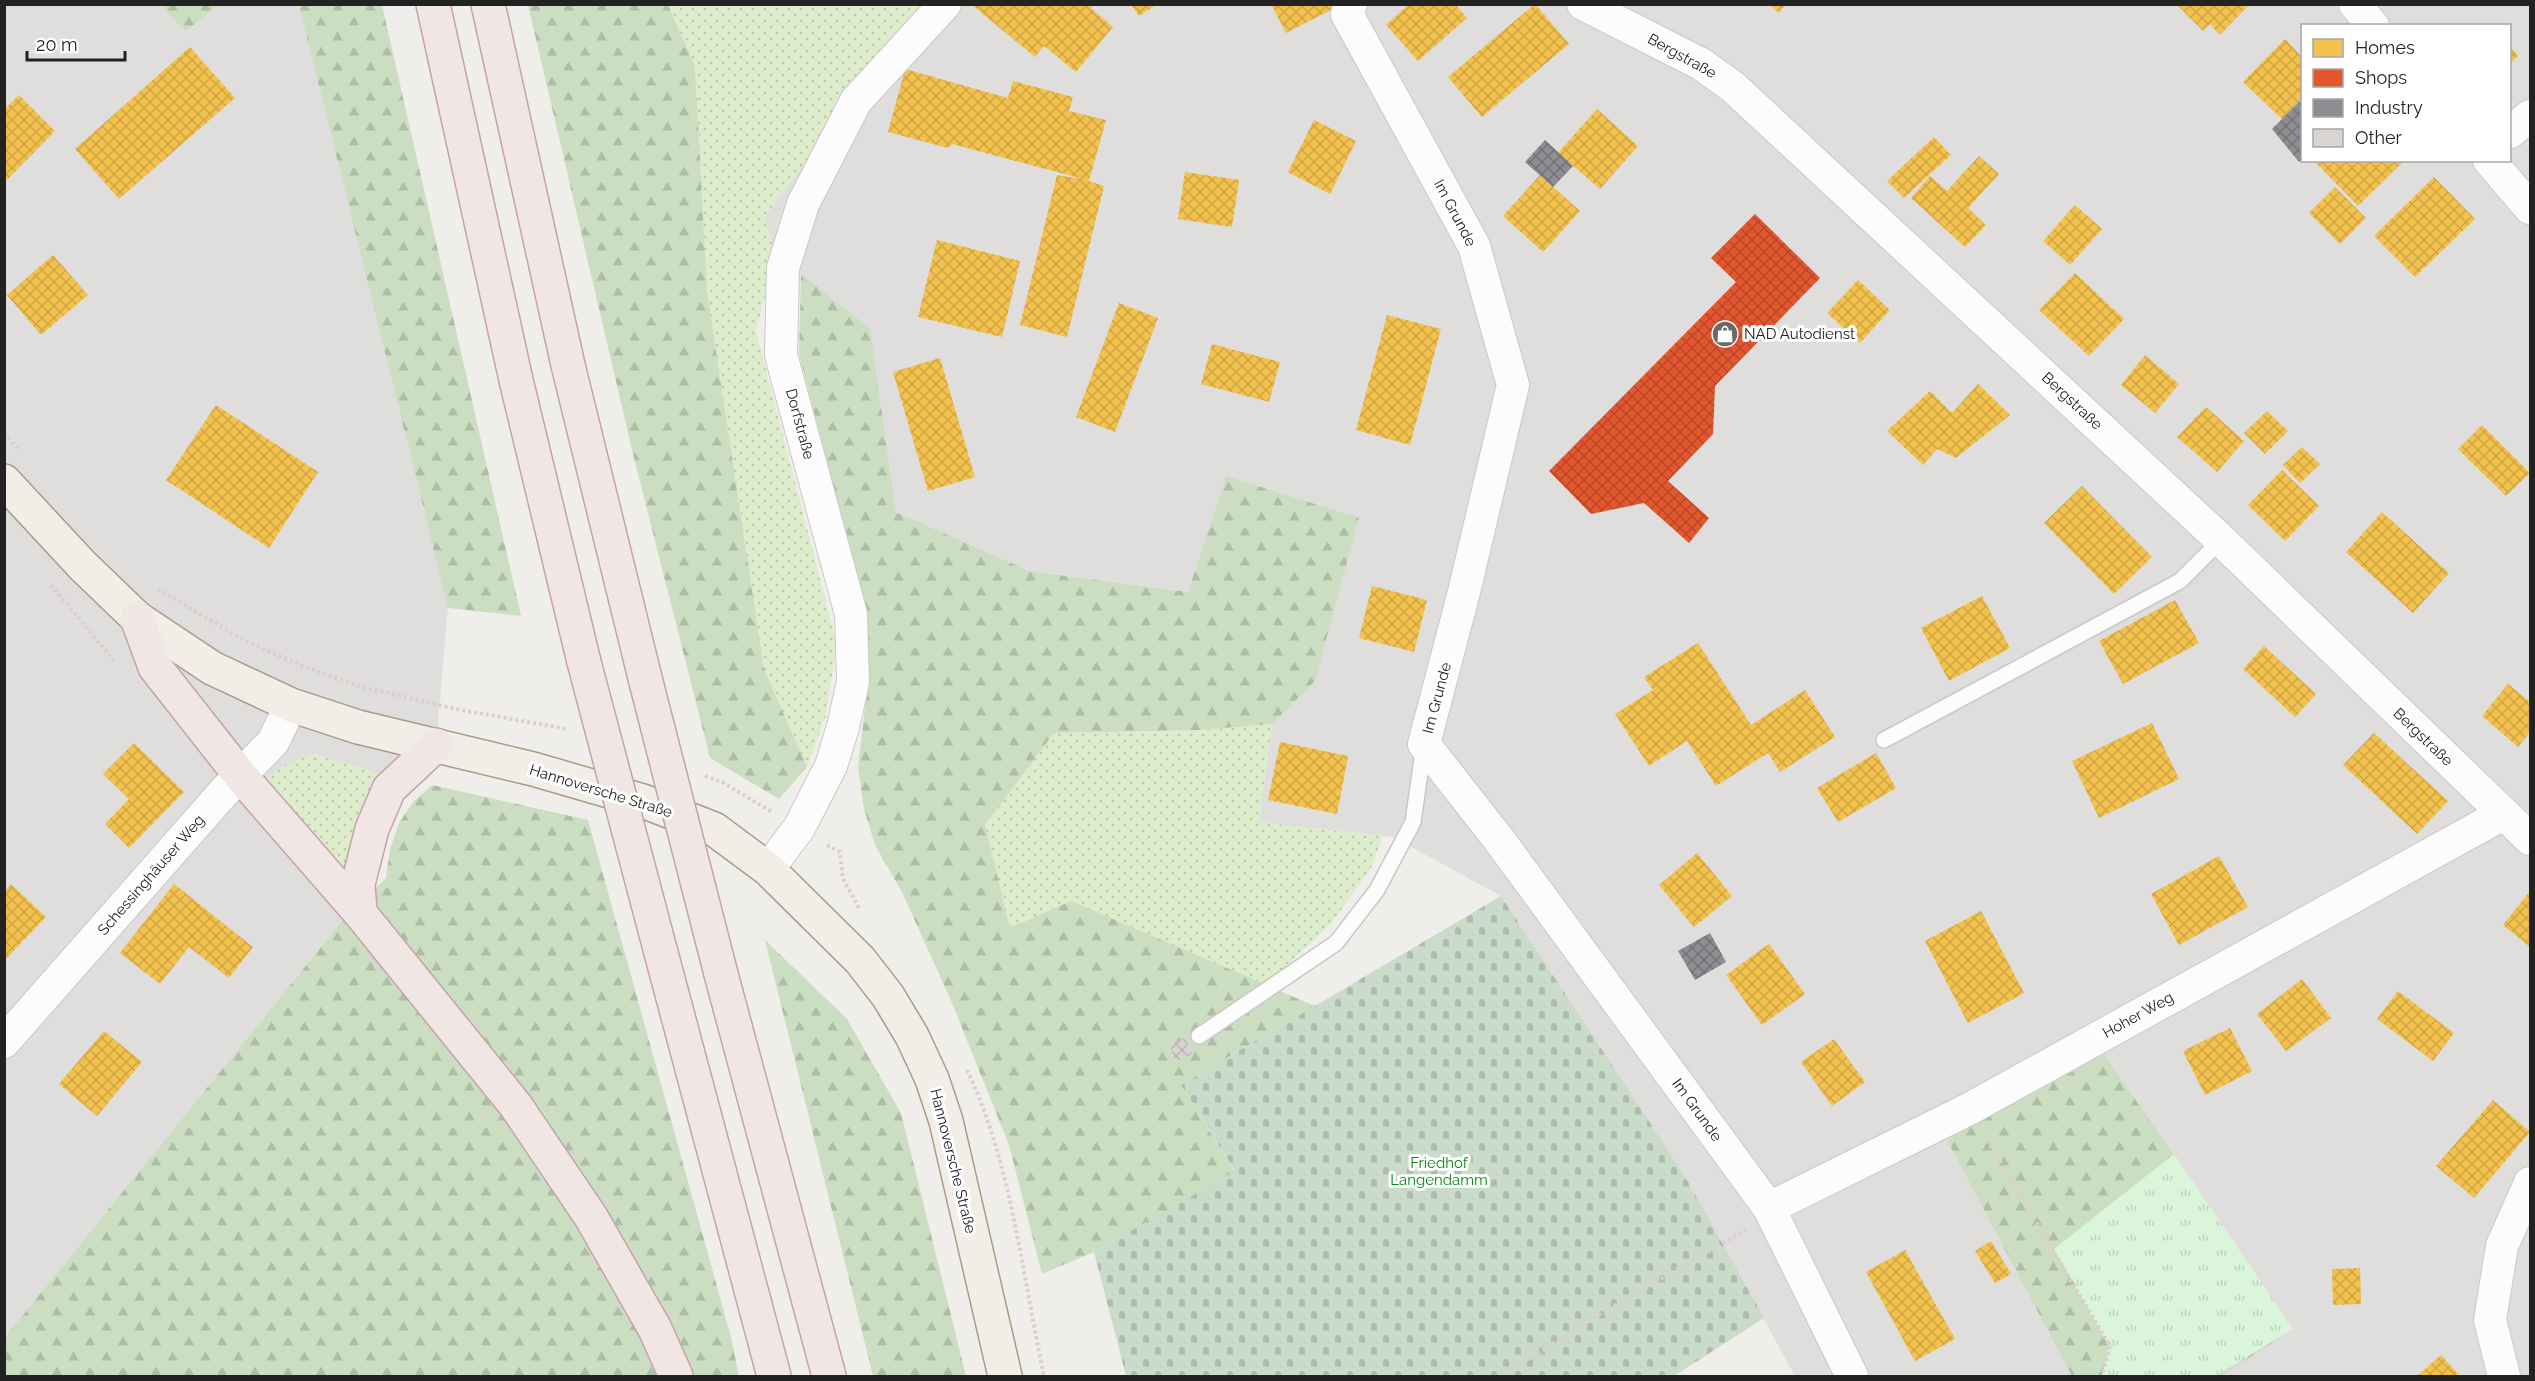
<svg xmlns="http://www.w3.org/2000/svg" width="2535" height="1381" font-family="Raleway,sans-serif">
<defs>
<pattern id="grass-dots" width="8" height="8" patternUnits="userSpaceOnUse" patternTransform="scale(1.5)"><rect width="8" height="8" fill="#ddeccb"/><path d="M2 2h.1M6 6h.1" fill="none" stroke="#bdcaae" stroke-width="1.8" stroke-linecap="round"/></pattern>
<pattern id="forest-firs" width="22" height="20" patternUnits="userSpaceOnUse" patternTransform="scale(1.5)"><rect width="22" height="20" fill="#cbdec1"/><path d="M5 1l3.5 6h-7zM16 11l3.5 6h-7z" fill="#aebea6"/></pattern>
<pattern id="cemetery-stones" width="16" height="16" patternUnits="userSpaceOnUse" patternTransform="scale(1.5)"><rect width="16" height="16" fill="#cadbca"/><path d="M2 7V4a2 2 0 0 1 4 0v3zM10 15v-3a2 2 0 0 1 4 0v3z" fill="#adbcad"/></pattern>
<pattern id="park-tufts" width="24" height="20" patternUnits="userSpaceOnUse" patternTransform="scale(1.5)"><rect width="24" height="20" fill="#daf5da"/><path d="M3 7l-1-3M5 7V3M7 7l1-3M15 17l-1-3M17 17v-4M19 17l1-3" fill="none" stroke="#bbd2bb"/></pattern>
<pattern id="homes-cross-hatch" width="8" height="8" patternUnits="userSpaceOnUse" patternTransform="scale(1.5)"><rect width="8" height="8" fill="#f2c14e"/><path d="M0 0l8 8M0 8l8-8" fill="none" stroke="#cfa644"/></pattern>
<pattern id="shops-cross-hatch" width="8" height="8" patternUnits="userSpaceOnUse" patternTransform="scale(1.5)"><rect width="8" height="8" fill="#e4572e"/><path d="M0 0l8 8M0 8l8-8" fill="none" stroke="#b84827"/></pattern>
<pattern id="industry-cross-hatch" width="8" height="8" patternUnits="userSpaceOnUse" patternTransform="scale(1.5)"><rect width="8" height="8" fill="#8d8d92"/><path d="M0 0l8 8M0 8l8-8" fill="none" stroke="#737377"/></pattern>
<pattern id="building-cross-hatch" width="8" height="8" patternUnits="userSpaceOnUse" patternTransform="scale(1.5)"><rect width="8" height="8" fill="#d7d4d2"/><path d="M0 0l8 8M0 8l8-8" fill="none" stroke="#b8b6b4"/></pattern>
</defs>
<rect width="100%" height="100%" fill="#f0eeeb"/>
<g fill="#dfdedc" fill-rule="evenodd">
<path d="M5,5H161L185,32L219,5H299L448,608L436,745L372,829L342,921L5,1337Z"/>
<path d="M922,5H2530V1376H1795L1683,1173L1501,896L1393,837L1259,822L1272,724L1315,681L1226,476L1188,592L1029,571L896,512L870,328L776,255L764,218L906,24ZM2302,26H2510V160H2302Z"/>
</g>
<g fill="url(#grass-dots)">
<path d="M668,5H922L906,24L764,218L776,255L756,331L837,645L825,718L807,767L764,669L707,291L695,66Z"/>
<path d="M1272,724L1259,822L1383,836L1371,868L1331,924L1265,986L1071,901L1010,928L985,825L1054,733L1200,730Z"/>
<path d="M316,754L385,775C360,805 352,832 347,871L266,779C281,765 296,759 316,754Z"/>
</g>
<g fill="url(#forest-firs)">
<path d="M161,5H219L185,32Z"/>
<path d="M299,5H382L521,616L448,608Z"/>
<path d="M528,5H668L695,66L707,291L764,669L807,767L779,799L710,758L632,450Z"/>
<path d="M801,274L870,328L896,512L1029,571L1188,592L1226,476L1359,518L1315,681L1272,724L1200,730L1054,733L985,825L1010,928L1071,901L1315,1006L1181,1085L1235,1172L1094,1252L1042,1274L1009,1145L952,1003L902,892L875,845L864,809L858,767L868,683V620L799,354Z"/>
<path d="M432,785L588,820L731,1337L739,1376H5V1337L342,921L386,878L390,849L399,823L413,802Z"/>
<path d="M765,940L847,1019L901,1113L966,1376H873Z"/>
<path d="M2104,1054L2293,1329L2221,1376H2072L1947,1140Z"/>
</g>
<path fill="url(#cemetery-stones)" d="M1501,896L1683,1173L1764,1318L1674,1376H1126L1094,1252L1235,1171L1181,1085Z"/>
<path fill="url(#park-tufts)" d="M2174,1154L2293,1329L2216,1376H2102L2109,1346L2054,1249Z"/>
<g fill="url(#homes-cross-hatch)">
<path d="M971,4H1094L1091,8L1113,27L1076,72L1044,46L1035,57Z"/>
<path d="M1271,4H1331L1333,9L1286,33Z"/>
<path d="M1409,4H1455L1467,18L1418,61L1386,25Z"/>
<path d="M1535,4L1569,44L1482,117L1448,77Z"/>
<path d="M1769,4H1786L1779,13Z"/>
<path d="M2176,4H2250L2220,35L2210,24L2203,31Z"/>
<path d="M1131,5H1156L1139,16Z"/>
<path d="M2285,39L2302,57V98L2282,119L2243,82Z"/>
<path d="M2510,46L2518,56L2510,63Z"/>
<path d="M190,47L235,98L119,199L75,149Z"/>
<path d="M905,69L1008,98L1013,81L1073,97L1069,111L1106,120L1089,181L1104,186L1067,337L1020,325L1057,175L1083,179L952,144L948,148L888,132Z"/>
<path d="M19,95L55,131L7,180L4,177V110Z"/>
<path d="M1597,109L1638,146L1600,189L1558,153Z"/>
<path d="M1314,120L1356,141L1330,194L1288,172Z"/>
<path d="M1934,137L1951,155L1904,198L1887,181Z"/>
<path d="M1979,156L1999,174L1968,208L1986,225L1965,247L1911,198L1930,176L1947,191Z"/>
<path d="M2316,160H2405L2358,206L2315,162Z"/>
<path d="M1185,172L1239,180L1232,227L1178,219Z"/>
<path d="M1540,175L1580,211L1543,252L1503,216Z"/>
<path d="M2434,177L2475,219L2415,277L2374,236Z"/>
<path d="M2335,187L2366,218L2340,244L2309,213Z"/>
<path d="M2075,205L2102,229L2070,265L2043,241Z"/>
<path d="M937,240L1020,261L1002,337L918,317Z"/>
<path d="M53,255L88,295L41,335L7,295Z"/>
<path d="M2075,273L2124,319L2089,356L2039,310Z"/>
<path d="M1858,280L1890,310L1860,343L1827,313Z"/>
<path d="M1119,303L1158,318L1115,432L1076,417Z"/>
<path d="M1387,315L1441,329L1410,445L1356,430Z"/>
<path d="M1212,344L1280,362L1269,402L1201,384Z"/>
<path d="M2145,355L2179,384L2155,413L2121,385Z"/>
<path d="M940,358L975,477L928,491L893,372Z"/>
<path d="M1978,384L2010,415L1956,458L1937,449L1923,465L1887,431L1930,391L1952,413Z"/>
<path d="M216,405L318,472L269,548L166,480Z"/>
<path d="M2206,407L2244,441L2217,472L2177,437Z"/>
<path d="M2267,411L2288,431L2265,454L2244,433Z"/>
<path d="M2482,425L2530,473L2506,496L2458,449Z"/>
<path d="M2302,447L2320,464L2300,483L2283,465Z"/>
<path d="M2282,470L2319,506L2285,541L2248,505Z"/>
<path d="M2082,486L2152,557L2114,594L2044,523Z"/>
<path d="M2382,512L2449,573L2413,613L2346,552Z"/>
<path d="M1372,586L1427,600L1414,652L1359,638Z"/>
<path d="M1982,596L2010,648L1949,681L1921,628Z"/>
<path d="M2175,600L2199,643L2123,684L2099,641Z"/>
<path d="M1698,643L1751,725L1805,690L1835,737L1780,772L1768,753L1716,786L1687,741L1649,766L1615,714L1653,690L1644,677Z"/>
<path d="M2264,646L2316,694L2295,717L2243,669Z"/>
<path d="M2508,684L2530,702V732L2518,747L2482,716Z"/>
<path d="M2152,723L2179,779L2099,818L2072,761Z"/>
<path d="M2374,733L2448,801L2417,834L2343,765Z"/>
<path d="M1280,742L1348,756L1337,814L1268,800Z"/>
<path d="M134,743L184,792L129,848L105,824L129,799L103,774Z"/>
<path d="M1876,753L1896,788L1838,822L1817,788Z"/>
<path d="M1697,853L1732,896L1694,927L1659,885Z"/>
<path d="M2219,856L2248,907L2179,945L2151,894Z"/>
<path d="M11,884L46,917L4,961V892Z"/>
<path d="M174,884L253,947L229,978L189,947L160,984L120,953Z"/>
<path d="M2530,891V947L2503,925Z"/>
<path d="M1981,911L2024,993L1968,1023L1925,941Z"/>
<path d="M1769,944L1805,994L1762,1025L1726,975Z"/>
<path d="M2302,979L2331,1018L2286,1051L2257,1014Z"/>
<path d="M2398,991L2454,1033L2433,1061L2377,1019Z"/>
<path d="M2230,1028L2252,1071L2205,1095L2183,1051Z"/>
<path d="M104,1031L142,1062L97,1116L59,1084Z"/>
<path d="M1834,1039L1865,1082L1832,1106L1801,1062Z"/>
<path d="M2493,1100L2530,1132L2474,1198L2436,1166Z"/>
<path d="M1991,1241L2011,1274L1995,1283L1975,1251Z"/>
<path d="M1905,1250L1955,1339L1915,1361L1866,1272Z"/>
<path d="M2360,1268L2361,1304L2333,1305L2332,1269Z"/>
<path d="M2441,1355L2460,1376H2417Z"/>
</g>
<path fill="url(#shops-cross-hatch)" d="M1755,214L1820,278L1715,386L1713,434L1668,481L1709,518L1689,543L1644,503L1591,514L1549,471L1736,282L1711,258Z"/>
<g fill="url(#industry-cross-hatch)">
<path d="M2301,100L2302,158L2299,162L2272,129Z"/>
<path d="M1545,140L1573,166L1553,187L1525,162Z"/>
<path d="M1710,933L1726,962L1695,980L1678,951Z"/>
</g>
<path fill="url(#building-cross-hatch)" d="M1185,1038L1192,1054L1176,1061L1169,1045Z"/>
<g fill="none" stroke-linecap="round" stroke-linejoin="round">
<defs>
<g id="service">
<path d="M1884,740L2180,581L2221,540"/>
<path d="M1199,1036L1336,943L1377,890L1413,822L1424,745"/>
</g>
<g id="minor">
<path d="M1351,4L1347,14L1474,246L1513,385L1464,592L1424,744L1500,841L1769,1208L1852,1376"/>
<path d="M1583,4L1701,64L1733,87L2221,540L2530,839"/>
<path d="M2355,4L2373,26"/>
<path d="M2510,132L2530,116"/>
<path d="M2489,160L2530,208"/>
<path d="M768,869L799,828L831,766L843,727L853,682L851,614L781,355L783,268L803,204L856,101L945,4"/>
<path d="M4,1042L223,793L273,742L291,705"/>
<path d="M1769,1208L1969,1109L2503,814"/>
<path d="M2504,1376L2490,1320L2502,1246L2530,1183"/>
</g>
<path id="primary" d="M4,481L82,565L137,618L212,668L291,705L358,727L533,769L643,801L714,829L768,869L860,960L888,996L912,1036L932,1079L946,1121L1005,1376"/>
<g id="trunk">
<path d="M433,4L516,380L584,662"/>
<path d="M488,4L568,365L646,682"/>
<path d="M137,618L155,667L240,775L360,913L516,1106L591,1217L655,1329L676,1376"/>
<path d="M360,913L358,884L372,829L389,789L436,745"/>
<path d="M660,949L774,1376"/>
<path d="M721,974L829,1376"/>
</g>
</defs>
<use href="#service" stroke="#c9c8c7" stroke-width="18"/>
<use href="#minor" stroke="#c9c8c7" stroke-width="34"/>
<use href="#primary" stroke="#a79c86" stroke-width="36"/>
<use href="#trunk" stroke="#c5a2ac" stroke-width="36"/>
<g stroke="#dccecd" stroke-width="4" stroke-dasharray="3 3" stroke-linecap="butt">
<path d="M4,433L20,451"/>
<path d="M51,585L115,662"/>
<path d="M158,589L244,640L304,667L362,687L456,709L567,729"/>
<path d="M705,776L722,782L772,812"/>
<path d="M827,845L840,852L843,879L860,910"/>
<path d="M967,1070C1012,1165 1022,1274 1044,1376"/>
<path d="M1984,1135L2110,1346L2102,1376"/>
<path d="M1502,1376L1593,1318L1746,1230"/>
</g>
<use href="#service" stroke="#fdfcfc" stroke-width="15"/>
<use href="#minor" stroke="#fdfcfc" stroke-width="32"/>
<use href="#primary" stroke="#f3ede7" stroke-width="33"/>
<use href="#trunk" stroke="#f0e6e4" stroke-width="33"/>
<defs>
<g id="trunk-bridge">
<path d="M584,662L660,949"/>
<path d="M646,682L721,974"/>
</g>
</defs>
<use href="#trunk-bridge" stroke="#c5a2ac" stroke-width="36" stroke-linecap="butt"/>
<use href="#trunk-bridge" stroke="#f0e6e4" stroke-width="33"/>
</g>
<defs>
<symbol id="shop-disc" viewBox="-11 -11 22 22"><circle r="9.5" fill="#6a6968" stroke="#fff"/><path d="M-5-2.5h2.3a2.7 3.5 0 0 1 5.4 0H5L5.5 6h-11ZM-1.5-2.5h3a1.5 2.3 0 0 0-3 0Z" fill="#fff"/></symbol>
</defs>
<g fill-rule="evenodd">
<use href="#shop-disc" x="1710" y="319" width="30" height="30"/>
</g>
<g text-anchor="middle" stroke-width="6" stroke-linejoin="round" paint-order="stroke">
<g font-size="15" fill="#222" stroke="#fff">
<text transform="translate(1682 56) rotate(29)" y="5">Bergstraße</text>
<text transform="translate(1455 213) rotate(62)" y="5">Im Grunde</text>
<text transform="translate(2072 401) rotate(43)" y="5">Bergstraße</text>
<text transform="translate(800 424) rotate(75)" y="5">Dorfstraße</text>
<text transform="translate(1437 698) rotate(-75)" y="5">Im Grunde</text>
<text transform="translate(2423 737) rotate(44)" y="5">Bergstraße</text>
<text transform="translate(601 791) rotate(17)" y="5">Hannoversche Straße</text>
<text transform="translate(151 875) rotate(-49)" y="5">Schessinghäuser Weg</text>
<text transform="translate(2138 1015) rotate(-29)" y="5">Hoher Weg</text>
<text transform="translate(1697 1110) rotate(54)" y="5">Im Grunde</text>
<text transform="translate(953 1161) rotate(76)" y="5">Hannoversche Straße</text>
</g>
<g font-size="15" fill="#222" stroke="#fff" text-anchor="start">
<text x="1744" y="339">NAD Autodienst</text>
</g>
<g font-size="15" fill="#0c8416" stroke="#fff">
<text x="1439" y="1168">Friedhof<tspan x="1439" dy="17">Langendamm</tspan></text>
</g>
</g>
<rect width="2535" height="1381" fill="none" stroke="#222222" stroke-width="12"/>
<rect x="2301" y="24" width="210" height="138" fill="#ffffff" stroke="#a7a7a7" stroke-width="1.5"/>
<rect x="2313" y="39" width="30" height="18" fill="#f2c14e" stroke="#a7a7a7" stroke-width="1.5"/>
<text x="2355" y="54" font-size="18" fill="#222222">Homes</text>
<rect x="2313" y="69" width="30" height="18" fill="#e4572e" stroke="#a7a7a7" stroke-width="1.5"/>
<text x="2355" y="84" font-size="18" fill="#222222">Shops</text>
<rect x="2313" y="99" width="30" height="18" fill="#8d8d92" stroke="#a7a7a7" stroke-width="1.5"/>
<text x="2355" y="114" font-size="18" fill="#222222">Industry</text>
<rect x="2313" y="129" width="30" height="18" fill="#d7d4d2" stroke="#a7a7a7" stroke-width="1.5"/>
<text x="2355" y="144" font-size="18" fill="#222222">Other</text>
<path d="M27 51v9h98v-9" fill="none" stroke="#222222" stroke-width="3"/>
<text x="36" y="51" font-size="18" fill="#222222" stroke="#ffffff" stroke-width="4.5" paint-order="stroke">20 m</text>
</svg>
